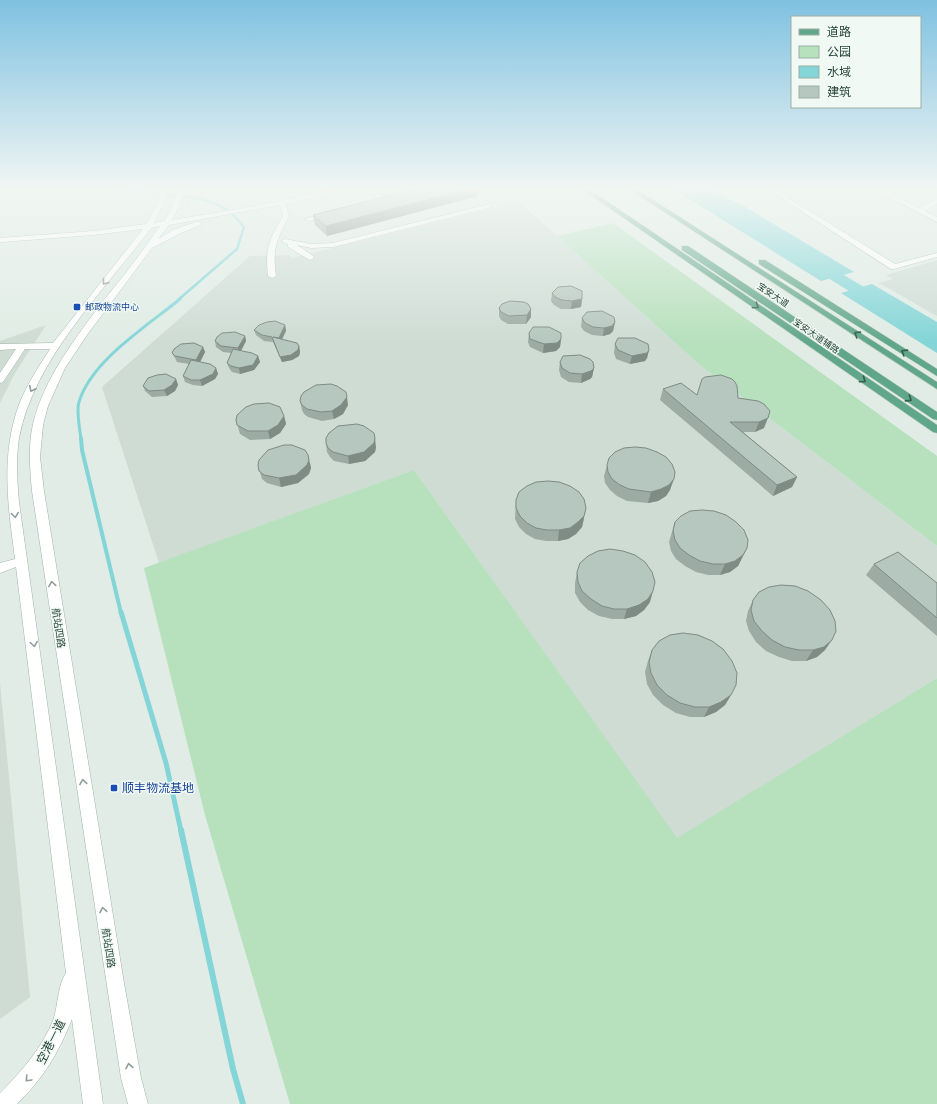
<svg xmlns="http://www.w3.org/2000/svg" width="937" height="1104" font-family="Manrope,'Noto Sans SC',sans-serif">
<rect width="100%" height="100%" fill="#e0ece5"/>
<g fill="#cedcd4">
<path d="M519,202L701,366L937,546V678L677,839L414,470L159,563L102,387L250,256L290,255L292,258Z"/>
<path d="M937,260V316L879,283L893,279L886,275Z"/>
<path d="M46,325L15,373L0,403V341Z"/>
<path d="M0,683L30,997L0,1019Z"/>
</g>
<g fill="#b7e0bc">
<path d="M613,223L937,456V546L701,366L557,236Z"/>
<path d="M414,470L677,838L937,678V1104H290L205,815L144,568Z"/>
</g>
<g fill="#83d5d7">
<path d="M673,189H711L732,201L737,202L854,272L821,281Z"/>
<path d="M872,284L937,322V353L841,293Z"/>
</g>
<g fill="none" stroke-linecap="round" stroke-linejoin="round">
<path stroke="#83d5d7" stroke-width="2.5" d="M126,189C156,197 197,192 224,208C232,212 238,220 244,227L237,249L178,300"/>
<path stroke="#83d5d7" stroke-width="3" d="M81,439C80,430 76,411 79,402C91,361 147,326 180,299"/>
<path stroke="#83d5d7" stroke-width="4" d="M81,438L82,450L121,613"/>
<path stroke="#83d5d7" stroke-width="5" d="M121,612L166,763L181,831"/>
<path stroke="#83d5d7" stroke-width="6" d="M181,830L233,1069L243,1104"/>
<path fill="#83d5d7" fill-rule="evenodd" d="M809,256L814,257L937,331V343L931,342L804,263L802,260L804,257Z"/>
<defs>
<g id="minor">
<path d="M162,189H168L163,205L154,223L164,221C171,211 174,201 178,189H184L180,205L172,220L251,207L336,189H347L285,204L289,216C277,240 272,248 276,276L272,278L268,276C265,247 269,240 283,216L280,205L169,225L158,239L173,230L196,222H199L203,224L179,234L152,248L87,335L65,368L48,406L43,425L40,457L44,491L124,983L141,1078L148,1104H128L121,1078L32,491C30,469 28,446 33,424C44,378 75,339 103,301C123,277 142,252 160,226L151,228C104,291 34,359 19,438C16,459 17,481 19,502L103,1104H83L72,1019C59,1052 43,1079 17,1104H0V1093C22,1071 43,1047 54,1018C58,1004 58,985 66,973L16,567L0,573V563L15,559C8,505 0,454 20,402C28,383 39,366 50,349H25L3,382L0,383V373L16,349L0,350V344L53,343L143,229L93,235L2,242H0V238L93,231L146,224L157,205Z"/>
<path d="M367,189H374L388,200L383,201Z"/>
<path d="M767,189H774L895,264L937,253V257L894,269H891Z"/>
<path d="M873,189H881L919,208L937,199V204L925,211L937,217V222Z"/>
<path d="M490,204L492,205V207L333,247L311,248L297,245L313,256L314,258L310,260L288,247V244L281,241L285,239L311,244L333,243Z"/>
<path d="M329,212L332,214L331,215L309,221L305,219Z"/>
</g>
<g id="major">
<path d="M582,189H589L937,425V433L933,432Z"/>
<path d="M629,189H636L937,382V389Z"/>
<path d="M682,246H688L937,412V420L933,419L682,250Z"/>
<path d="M759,260H765L937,369V376L759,264Z"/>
</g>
</defs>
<use href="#minor" stroke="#a2b4ac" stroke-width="1"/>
<use href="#major" stroke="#c0c9c6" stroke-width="1"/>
<path stroke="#7eb39b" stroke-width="1.5" stroke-dasharray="1 2" stroke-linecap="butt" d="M188,204L191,189"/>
<use href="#minor" fill="#fff" fill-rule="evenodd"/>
<use href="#major" fill="#60a68a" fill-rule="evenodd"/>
</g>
<g fill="#9caba3">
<path d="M417,189H478V196L327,236L315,225L313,215Z"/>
<path d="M552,293L582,299L581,307L571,309H561L554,305L551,301Z"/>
<path d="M499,308L531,309V317L526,324H508L501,320L499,316Z"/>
<path d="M582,318L615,322L613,331L610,334L603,336L592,335L584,331L581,327Z"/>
<path d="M285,325L286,331L282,339L299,346L300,352L299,356L292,360L282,362L273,342L264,341L256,335L254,330Z"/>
<path d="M529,333L561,339L560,347L556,351L543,353L530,347L528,342Z"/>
<path d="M245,336L246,341L241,351L258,356L260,362L254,370L240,374L232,372L229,368L227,363L232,353L223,352L216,347L215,341Z"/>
<path d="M615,344L649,350L647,358L645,361L630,364L616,359L614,353Z"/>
<path d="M203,347L205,352L200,362L216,368L218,374L215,379L202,386L193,385L185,382L183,376L189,364L177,362L175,358L172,353Z"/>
<path d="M560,362L594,368L592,377L590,379L581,383L569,382L561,377L559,370Z"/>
<path d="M176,379L178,385L175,391L167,396L152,397L145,391L143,386Z"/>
<path d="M663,389L697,395L738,398L758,401L764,428L755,432H743L797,477L792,487L773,496L660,400Z"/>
<path d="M300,401L348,405L343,414L334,419L322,421L308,417L304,414L302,410Z"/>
<path d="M284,416L286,424L280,433L270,439L250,440L240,434L236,420Z"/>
<path d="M326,443L376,447L375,452L365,461L349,464L334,461L330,457L327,452Z"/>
<path d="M310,463L311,468L309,474L298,483L281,487L267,483L262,479L258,465Z"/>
<path d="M607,465L670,490L666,496L658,501L648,503L627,501L617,496L610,490L605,483L604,476Z"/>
<path d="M516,500L584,519L582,527L576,534L568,539L558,541H546L535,539L526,534L519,527L515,519Z"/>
<path d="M675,522L747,548L738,566L730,572L720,575H708L696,572L685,566L676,559L671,551L669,542Z"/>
<path d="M874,564L937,583V636L866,575Z"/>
<path d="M577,572L650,602L644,610L636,616L624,619H612L599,616L588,610L580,602L575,593V583Z"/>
<path d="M753,600L825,650L817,657L806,661H792L779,657L766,651L756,642L749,631L746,621L748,611Z"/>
<path d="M652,650L731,695L725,705L716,712L704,717H690L676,713L663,705L653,695L647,684L645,672L648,661Z"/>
</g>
<g fill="#7f8b85">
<path d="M469,189H478V196L327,236L326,226Z"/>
<path d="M582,299L581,307L571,309L572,301Z"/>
<path d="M531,309V317L526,324L527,315Z"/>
<path d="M615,322L613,331L610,334L603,336L604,328Z"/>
<path d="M285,325L286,331L280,343L279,338Z"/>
<path d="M245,336L246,341L239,354L238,348Z"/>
<path d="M561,339L560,347L556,351L543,353L544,344Z"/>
<path d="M299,346L300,352L299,356L292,360L282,362L280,357Z"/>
<path d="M203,347L205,352L198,366L196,360Z"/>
<path d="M649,350L647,358L645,361L630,364L632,356Z"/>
<path d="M258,356L260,362L254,370L240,374L239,368Z"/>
<path d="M216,368L218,374L215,379L202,386L200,380Z"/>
<path d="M594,368L592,377L590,379L581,383L582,374Z"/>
<path d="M176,379L178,385L175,391L167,396L164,390Z"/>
<path d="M347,397L348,405L343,414L334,419L332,411Z"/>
<path d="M284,416L286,424L280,433L270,439L268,431Z"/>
<path d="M768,418L764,428L755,432L759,422Z"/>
<path d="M375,438L376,447L375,452L365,461L349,464L348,456Z"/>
<path d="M308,455L311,468L309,474L298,483L281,487L279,478Z"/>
<path d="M797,477L792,487L773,496L777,485Z"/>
<path d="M674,479L670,490L666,496L658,501L648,503L651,492Z"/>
<path d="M586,508L582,527L576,534L568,539L558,541L559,530Z"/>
<path d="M747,548L738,566L730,572L720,575L725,564Z"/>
<path d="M653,591L650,602L644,610L636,616L624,619L627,609Z"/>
<path d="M832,640L825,650L817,657L806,661L813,650Z"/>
<path d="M731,695L725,705L716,712L704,717L709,707Z"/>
</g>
<g fill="#b5c7be" stroke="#7f8b85">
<path d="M417,189H469L326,226L313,215Z"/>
<path d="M571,286L582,291V299L572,301L562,300L555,297L552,293L558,287Z"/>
<path d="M510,301L524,302L528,304L531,309L527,315L509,316L501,312L499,308L502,304Z"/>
<path d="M602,311L614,317L615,322L612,326L604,328L593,327L585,323L582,318L587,312Z"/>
<path d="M275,321L285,325L279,338L273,337L297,343L299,346L298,350L291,355L280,357L272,337L262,335L254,330L259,325L267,322Z"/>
<path d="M533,327H549L561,333V339L557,343L544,344L530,339L529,333Z"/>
<path d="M235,332L245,336L238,348L221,346L215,341L217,337L222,333Z"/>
<path d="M618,338H635L648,344L649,350L647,353L632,356L618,350L615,344Z"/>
<path d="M194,343L203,347L196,360L175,356L172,353L174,349L181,344Z"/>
<path d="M233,349L252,353L258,356L253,365L239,368L231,366L227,363Z"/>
<path d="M580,355L590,359L593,362L594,368L591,371L582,374L570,373L562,368L560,362L563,356Z"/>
<path d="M191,360L210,364L216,368L213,374L200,380H191L183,376Z"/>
<path d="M166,374L176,379L172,385L164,390L149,391L143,386L148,378L157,375Z"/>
<path d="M721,375L732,379L735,382L737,386L738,398L758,401L764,404L770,411L768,418L759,422H730L797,477L777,485L663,389L681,383L697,395L702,379L705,377Z"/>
<path d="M331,384L337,386L346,392L347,397L341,405L332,411L321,412L307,409L302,405L300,401L301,396L304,392L316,385Z"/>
<path d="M269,403L280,407L284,416L278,425L268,431H248L237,425L236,420L237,415L246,407L254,404Z"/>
<path d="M357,424L364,426L374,433L375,438L374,443L364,452L348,456L333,452L328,448L326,443V438L329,433L338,426Z"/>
<path d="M284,445H292L305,450L308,455L309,460L307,465L296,475L279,478L264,475L259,471L258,465L259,460L268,450Z"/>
<path d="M635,447L646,448L657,452L666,457L672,464L675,472L674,479L669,485L661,489L651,492L629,489L620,485L612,479L608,472L607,465L609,458L615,452L624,448Z"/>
<path d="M548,481L559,482L570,486L579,492L584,499L586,508L584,516L578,522L570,528L559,530H547L536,528L527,523L520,516L516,508V500L519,492L527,486L536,482Z"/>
<path d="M702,510L714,511L726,515L736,522L744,530L748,540L747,548L743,555L735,561L725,564H713L700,561L689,555L680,548L675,540L673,531L675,522L681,516L690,511Z"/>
<path d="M610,549L623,551L635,555L645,562L652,572L655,582L653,591L648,599L639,605L627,609H614L602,606L591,599L582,591L578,582L577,572L580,563L588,556L598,551Z"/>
<path d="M898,552L937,583V618L874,564Z"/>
<path d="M781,585L795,586L808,591L821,600L830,610L835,621L836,631L832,640L824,647L813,650H799L785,647L772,640L762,631L754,621L751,610L753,600L759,592L769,587Z"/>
<path d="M683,633L698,635L712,641L723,649L732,661L737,673L736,685L731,695L721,702L709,707H695L680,703L667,695L657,685L651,673L649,662L652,650L659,641L670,635Z"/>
</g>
<defs><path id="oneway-chevron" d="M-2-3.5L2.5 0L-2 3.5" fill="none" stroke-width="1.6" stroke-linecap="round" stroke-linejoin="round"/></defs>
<g stroke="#8f9e98">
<use href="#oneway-chevron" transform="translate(105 282) rotate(128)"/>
<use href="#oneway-chevron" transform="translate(32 389) rotate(116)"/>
<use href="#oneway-chevron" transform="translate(15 515) rotate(82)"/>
<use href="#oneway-chevron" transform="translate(52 584) rotate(-99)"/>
<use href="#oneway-chevron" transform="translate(34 644) rotate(82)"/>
<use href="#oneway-chevron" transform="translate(83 782) rotate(-99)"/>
<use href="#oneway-chevron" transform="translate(103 910) rotate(-99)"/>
<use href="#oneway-chevron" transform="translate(129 1066) rotate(-100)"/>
<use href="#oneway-chevron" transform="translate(28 1079) rotate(133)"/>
</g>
<g stroke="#325d4c">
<use href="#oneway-chevron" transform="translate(756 306) rotate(35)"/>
<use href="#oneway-chevron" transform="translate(857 334) rotate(-147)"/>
<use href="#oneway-chevron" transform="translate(904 352) rotate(-148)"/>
<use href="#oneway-chevron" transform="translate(863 380) rotate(35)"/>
<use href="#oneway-chevron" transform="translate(909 399) rotate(33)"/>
</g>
<linearGradient id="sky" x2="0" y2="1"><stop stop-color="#7fc1e1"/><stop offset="0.55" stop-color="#f1f6f3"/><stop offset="1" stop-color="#f1f6f3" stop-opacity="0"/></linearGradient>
<rect width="937" height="343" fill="url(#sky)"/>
<g fill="#1a4fb4" stroke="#f1f9f4" stroke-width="1.5">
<rect x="73" y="303" width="8" height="8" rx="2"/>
<rect x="110" y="784" width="8" height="8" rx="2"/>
</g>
<g text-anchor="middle" stroke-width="3" stroke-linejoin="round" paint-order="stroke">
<g font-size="9" fill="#1f3e32" stroke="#f1f9f4">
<text transform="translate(773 295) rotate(34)" y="3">宝安大道</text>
<text transform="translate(816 336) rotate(35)" y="3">宝安大道辅路</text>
</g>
<g font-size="9" fill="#164399" stroke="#f1f9f4" text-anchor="start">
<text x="85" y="310">邮政物流中心</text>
</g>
<g font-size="10" fill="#1f3e32" stroke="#f1f9f4">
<text transform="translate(59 628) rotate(81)" y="4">航站四路</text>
<text transform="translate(109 948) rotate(81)" y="4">航站四路</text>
</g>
<g font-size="12" fill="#164399" stroke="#f1f9f4" text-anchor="start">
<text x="122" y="792">顺丰物流基地</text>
</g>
<g font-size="12" fill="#1f3e32" stroke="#f1f9f4">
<text transform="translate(51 1042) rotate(-63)" y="4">空港一道</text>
</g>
</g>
<rect x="791" y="16" width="130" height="92" fill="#f1f9f4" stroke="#9daea6"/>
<rect x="799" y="29" width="20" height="6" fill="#60a68a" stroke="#9daea6"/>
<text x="827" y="36" font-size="12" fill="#1f3e32">道路</text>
<rect x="799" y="46" width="20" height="12" fill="#b7e0bc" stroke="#9daea6"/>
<text x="827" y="56" font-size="12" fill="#1f3e32">公园</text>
<rect x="799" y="66" width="20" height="12" fill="#83d5d7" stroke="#9daea6"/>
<text x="827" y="76" font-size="12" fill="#1f3e32">水域</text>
<rect x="799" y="86" width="20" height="12" fill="#b5c7be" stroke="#9daea6"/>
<text x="827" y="96" font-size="12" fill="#1f3e32">建筑</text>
</svg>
